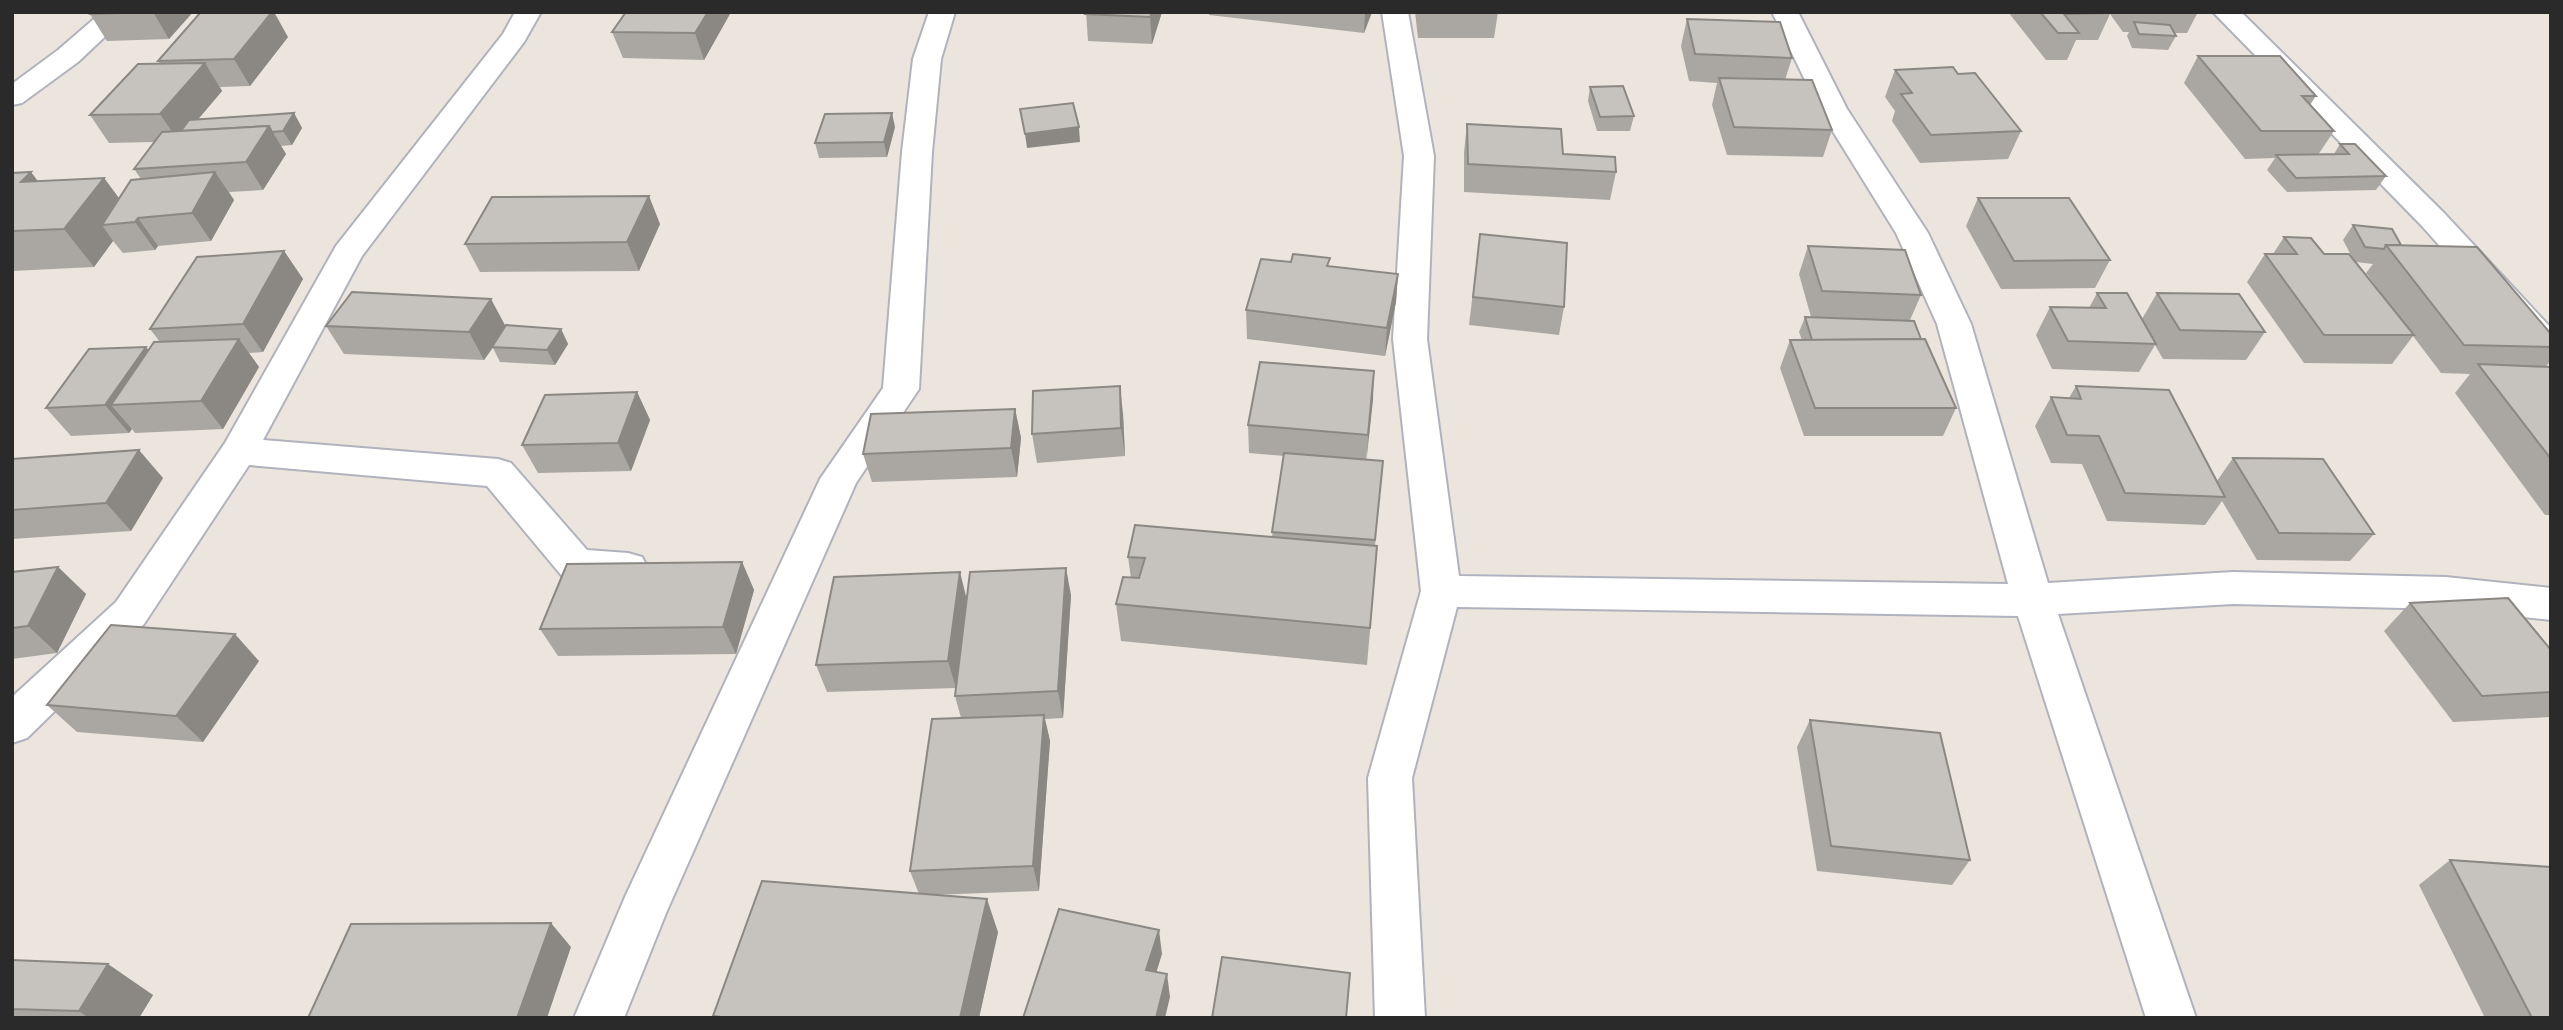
<svg xmlns="http://www.w3.org/2000/svg" width="2563" height="1030" font-family="'Work Sans',sans-serif">
<rect width="100%" height="100%" fill="#ebe5dd"/>
<g fill="none" stroke-linecap="round" stroke-linejoin="round">
<defs>
<g id="minor">
<path d="M102,12H131L78,62L22,103L12,105V84L58,50Z"/>
<path d="M515,12H541L524,42L362,256L263,440L498,459L511,463L587,550L628,553L642,557L648,568L642,579C618,586 586,583 562,576L487,486L249,465L144,624L27,738L12,743V697L116,602L225,443L336,246L503,34Z"/>
<path d="M929,12H955L941,59L932,152L919,389L856,483L666,913L624,1018H574L625,897L820,479L883,388L902,152L913,59Z"/>
<path d="M1382,12H1408L1434,156L1427,339L1459,576L2008,584L1937,324L1896,233L1819,109L1772,12H1798L1847,109L1928,233L1971,324L2048,583L2233,572L2446,577L2551,588V620L2446,609L2233,604L2058,614L2196,1018H2146L2018,616L1457,607L1412,778L1425,1018H1375L1368,778L1421,591L1393,339L1404,156Z"/>
<path d="M2213,12H2241L2444,213L2551,328V361L2539,358L2422,226Z"/>
</g>
</defs>
<use href="#minor" stroke="#b0b3bd" stroke-width="4"/>
<use href="#minor" fill="#fff" fill-rule="evenodd"/>
</g>
<g fill="#aaa7a3" fill-rule="evenodd">
<path d="M193,12L169,39L107,41L90,14Z"/>
<path d="M731,12L704,60L623,58L612,32Z"/>
<path d="M1086,12H1162L1152,44L1088,41Z"/>
<path d="M1209,12H1372L1364,33L1209,15Z"/>
<path d="M1415,12H1498L1494,38H1418Z"/>
<path d="M2008,12H2198L2187,33H2174L2176,36L2168,50L2132,48L2127,36L2129,32H2123L2110,14L2098,40H2076L2067,60H2046Z"/>
<path d="M1687,19L1792,58L1785,80L1832,130L1823,157L1727,155L1712,105L1717,83L1689,81L1681,46Z"/>
<path d="M288,37L250,86L220,87L222,91L198,119L294,113L302,128L292,145L281,146L286,154L263,190L229,192L234,200L211,241L158,246L155,250L123,253L113,241L94,267L12,271V173L38,181L104,178L119,198L141,179L134,169L154,142L109,143L90,115L160,64L158,61Z"/>
<path d="M2198,56L2316,96L2310,105L2334,131L2318,155L2334,154L2340,144L2386,176L2376,190L2287,192L2267,170L2275,158L2245,159L2184,83Z"/>
<path d="M1895,70L1958,74L2021,131L2008,159L1920,163L1892,121L1895,111L1885,97Z"/>
<path d="M1590,87L1634,116L1630,131H1597L1588,101Z"/>
<path d="M1467,124L1563,154L1616,172L1610,200L1464,192V152Z"/>
<path d="M895,127L887,157L819,158L815,143Z"/>
<path d="M1978,198L2110,260L2095,288L2001,289L1966,226Z"/>
<path d="M660,224L639,271L480,272L465,244Z"/>
<path d="M2353,225L2401,245L2551,334V361L2545,367H2551V515H2545L2455,393L2470,374L2441,373L2413,336L2392,364L2304,363L2247,282L2265,254H2273L2284,237L2324,254L2353,259L2343,240ZM2356,262L2373,264L2366,273L2400,318Z"/>
<path d="M1480,234L1564,307L1559,335L1469,325Z"/>
<path d="M1808,246L1921,295L1910,320L1956,408L1943,436H1804L1780,368L1790,340H1802L1799,332L1805,317H1811L1799,274Z"/>
<path d="M284,251L303,279L263,352L249,353L259,367L223,429L135,433L132,429L129,433L71,436L46,408L149,350L160,342L150,329Z"/>
<path d="M1330,266L1398,274L1396,302L1385,356L1247,339L1246,310Z"/>
<path d="M2097,293L2142,319L2157,293L2265,332L2246,360L2163,359L2155,345L2139,372L2052,369L2036,335L2050,307L2089,308Z"/>
<path d="M326,326H506L561,329L568,344L555,365L500,362L493,348L484,360L344,354Z"/>
<path d="M1374,371L1366,460L1380,489L1375,546L1374,584L1367,665L1121,641L1116,604L1131,578L1128,557L1272,537L1284,456L1249,453L1248,425Z"/>
<path d="M2076,386L2217,481L2233,458L2374,534L2350,561L2257,560L2222,501L2205,525L2107,521L2082,464L2051,463L2035,426L2051,397L2069,398Z"/>
<path d="M637,392L650,420L631,471L538,473L522,445Z"/>
<path d="M1015,409L1021,438L1017,477L872,482L863,454Z"/>
<path d="M1123,414L1125,456L1037,463L1032,434Z"/>
<path d="M12,459L163,478L131,531L12,539Z"/>
<path d="M742,562L754,590L736,654L558,656L540,629Z"/>
<path d="M58,567L86,594L57,653L12,659V572Z"/>
<path d="M1071,595L1063,718L1045,719L1050,741L1039,891L931,895L998,932L979,1018H714L713,1016L919,894L910,871L961,718L955,696L956,688L827,692L816,665Z"/>
<path d="M2410,603L2551,650V717L2453,722L2384,631Z"/>
<path d="M259,661L203,742L77,732L47,705Z"/>
<path d="M1810,720L1970,860L1952,885L1817,871L1797,747Z"/>
<path d="M2450,860L2551,1018H2485L2419,885Z"/>
<path d="M12,960L153,995L139,1018H12Z"/>
</g>
<g fill="#8b8884">
<path d="M153,12H193L169,39Z"/>
<path d="M272,12H274L288,37L250,86L234,59Z"/>
<path d="M708,12H731L704,60L695,33Z"/>
<path d="M1152,12H1162L1152,44L1150,17Z"/>
<path d="M1365,12H1372L1364,33Z"/>
<path d="M205,63L222,91L179,142L160,114Z"/>
<path d="M294,113L302,128L292,145L283,131Z"/>
<path d="M892,113L895,127L887,157L884,142Z"/>
<path d="M269,126L286,154L263,190L246,162Z"/>
<path d="M1079,127L1080,142L1027,148L1025,134Z"/>
<path d="M31,172L60,210L21,182Z"/>
<path d="M215,172L234,200L211,241L192,213Z"/>
<path d="M104,178L132,216L102,225L113,241L94,267L64,229Z"/>
<path d="M649,196L660,224L639,271L627,242Z"/>
<path d="M138,218L158,246L155,250L135,222Z"/>
<path d="M284,251L303,279L263,352L243,324Z"/>
<path d="M1398,274L1396,302L1385,356L1387,328Z"/>
<path d="M491,299L506,327L484,360L469,332Z"/>
<path d="M561,329L568,344L555,365L547,350Z"/>
<path d="M239,339L259,367L223,429L201,401Z"/>
<path d="M146,347L168,375L111,405L132,429L129,433L105,405Z"/>
<path d="M1374,371L1373,400L1366,464L1368,435Z"/>
<path d="M1120,386L1123,414L1125,456L1121,428Z"/>
<path d="M637,392L650,420L631,471L618,443Z"/>
<path d="M1015,409L1021,438L1017,477L1011,448Z"/>
<path d="M139,450L163,478L131,531L106,503Z"/>
<path d="M742,562L754,590L736,654L723,627Z"/>
<path d="M58,567L86,594L57,653L28,626Z"/>
<path d="M1066,568L1071,595L1063,718L1058,691Z"/>
<path d="M960,572L967,600L956,688L948,661Z"/>
<path d="M235,634L259,661L203,742L176,716Z"/>
<path d="M1044,715L1050,741L1039,891L1033,866Z"/>
<path d="M987,899L998,932L979,1018H960Z"/>
<path d="M551,923L571,947L547,1018H517Z"/>
<path d="M1159,930L1162,954L1150,993L1146,970Z"/>
<path d="M108,964L153,995L139,1018H89L79,1011Z"/>
<path d="M1167,974L1170,997L1165,1018H1156Z"/>
</g>
<g fill="#c6c2bd" stroke="#8b8884" stroke-width="2">
<path d="M91,12H153L90,14Z"/>
<path d="M272,12L234,59L158,61L200,13Z"/>
<path d="M626,12H708L695,33L612,32Z"/>
<path d="M1086,12H1152L1150,17L1085,14Z"/>
<path d="M2040,12H2110V13L2064,14L2079,33H2058Z"/>
<path d="M1687,19L1780,22L1792,58L1695,54Z"/>
<path d="M2134,22L2170,25L2176,36L2139,34Z"/>
<path d="M2198,56H2280L2316,96H2302L2334,131H2261Z"/>
<path d="M205,63L160,114L90,115L138,64Z"/>
<path d="M1953,67L1958,74L1975,73L2021,131L1931,135L1901,94L1912,93L1895,70Z"/>
<path d="M1719,78L1812,80L1832,130L1734,127Z"/>
<path d="M1623,86L1634,116L1600,117L1590,87Z"/>
<path d="M1073,103L1079,127L1025,134L1020,109Z"/>
<path d="M294,113L283,131L272,132L269,126L181,131L189,120Z"/>
<path d="M892,113L884,142L815,143L825,114Z"/>
<path d="M1467,124L1561,129L1563,154L1615,157L1616,172L1468,164Z"/>
<path d="M269,126L246,162L134,169L162,132Z"/>
<path d="M2340,144H2355L2386,176L2296,178L2276,155L2349,154Z"/>
<path d="M31,172L21,182L104,178L64,229L12,231V173Z"/>
<path d="M215,172L192,213L138,218L135,222L102,225L131,180Z"/>
<path d="M649,196L627,242L465,244L492,197Z"/>
<path d="M1978,198H2069L2110,260L2014,261Z"/>
<path d="M2353,225L2392,229L2401,245H2386L2384,249L2365,247Z"/>
<path d="M1480,234L1567,243L1564,307L1473,297Z"/>
<path d="M2284,237L2311,238L2324,254H2349L2414,335H2324L2265,254H2297Z"/>
<path d="M2386,245L2477,247L2551,334V347L2464,345Z"/>
<path d="M1808,246L1905,250L1921,295L1822,291Z"/>
<path d="M284,251L243,324L150,329L197,257Z"/>
<path d="M1293,254L1330,258L1327,266L1398,274L1387,328L1246,310L1261,259L1291,262Z"/>
<path d="M352,292L491,299L469,332L326,326Z"/>
<path d="M2097,293H2127L2156,344L2068,341L2050,307L2106,308Z"/>
<path d="M2157,293L2239,294L2265,332L2180,330Z"/>
<path d="M1805,317L1914,321L1921,339L1812,340Z"/>
<path d="M506,325L561,329L547,350L492,347Z"/>
<path d="M239,339L201,401L111,405L154,342Z"/>
<path d="M1925,339L1956,408H1815L1790,340Z"/>
<path d="M146,347L105,405L46,408L89,349Z"/>
<path d="M1260,362L1374,371L1368,435L1248,425Z"/>
<path d="M2478,364L2551,367V459Z"/>
<path d="M1120,386L1121,428L1032,434L1033,391Z"/>
<path d="M2076,386L2169,390L2225,497L2125,493L2099,436L2067,435L2051,397L2081,399Z"/>
<path d="M637,392L618,443L522,445L545,395Z"/>
<path d="M1015,409L1011,448L863,454L871,414Z"/>
<path d="M139,450L106,503L12,510V459Z"/>
<path d="M1284,453L1383,461L1375,540L1272,532Z"/>
<path d="M2233,458L2323,459L2374,534L2279,533Z"/>
<path d="M1135,525L1377,546L1370,628L1116,604L1123,577L1139,578L1145,558L1128,557Z"/>
<path d="M742,562L723,627L540,629L567,564Z"/>
<path d="M58,567L28,626L12,628V572Z"/>
<path d="M1066,568L1058,691L955,696L970,572Z"/>
<path d="M960,572L948,661L816,665L834,577Z"/>
<path d="M2508,598L2551,650V692L2482,696L2410,603Z"/>
<path d="M111,625L235,634L176,716L47,705Z"/>
<path d="M1044,715L1033,866L910,871L932,719Z"/>
<path d="M1810,720L1940,733L1970,860L1831,846Z"/>
<path d="M2450,860L2551,867V1018H2532Z"/>
<path d="M762,881L987,899L960,1018H729L713,1016Z"/>
<path d="M1059,909L1159,930L1146,970L1167,974L1156,1018H1023Z"/>
<path d="M551,923L517,1018H308L351,924Z"/>
<path d="M1222,957L1350,973L1346,1018H1212Z"/>
<path d="M12,960L108,964L79,1011L12,1009Z"/>
</g>
<rect width="2563" height="1030" fill="none" stroke="#2a2a2a" stroke-width="28"/>
</svg>
